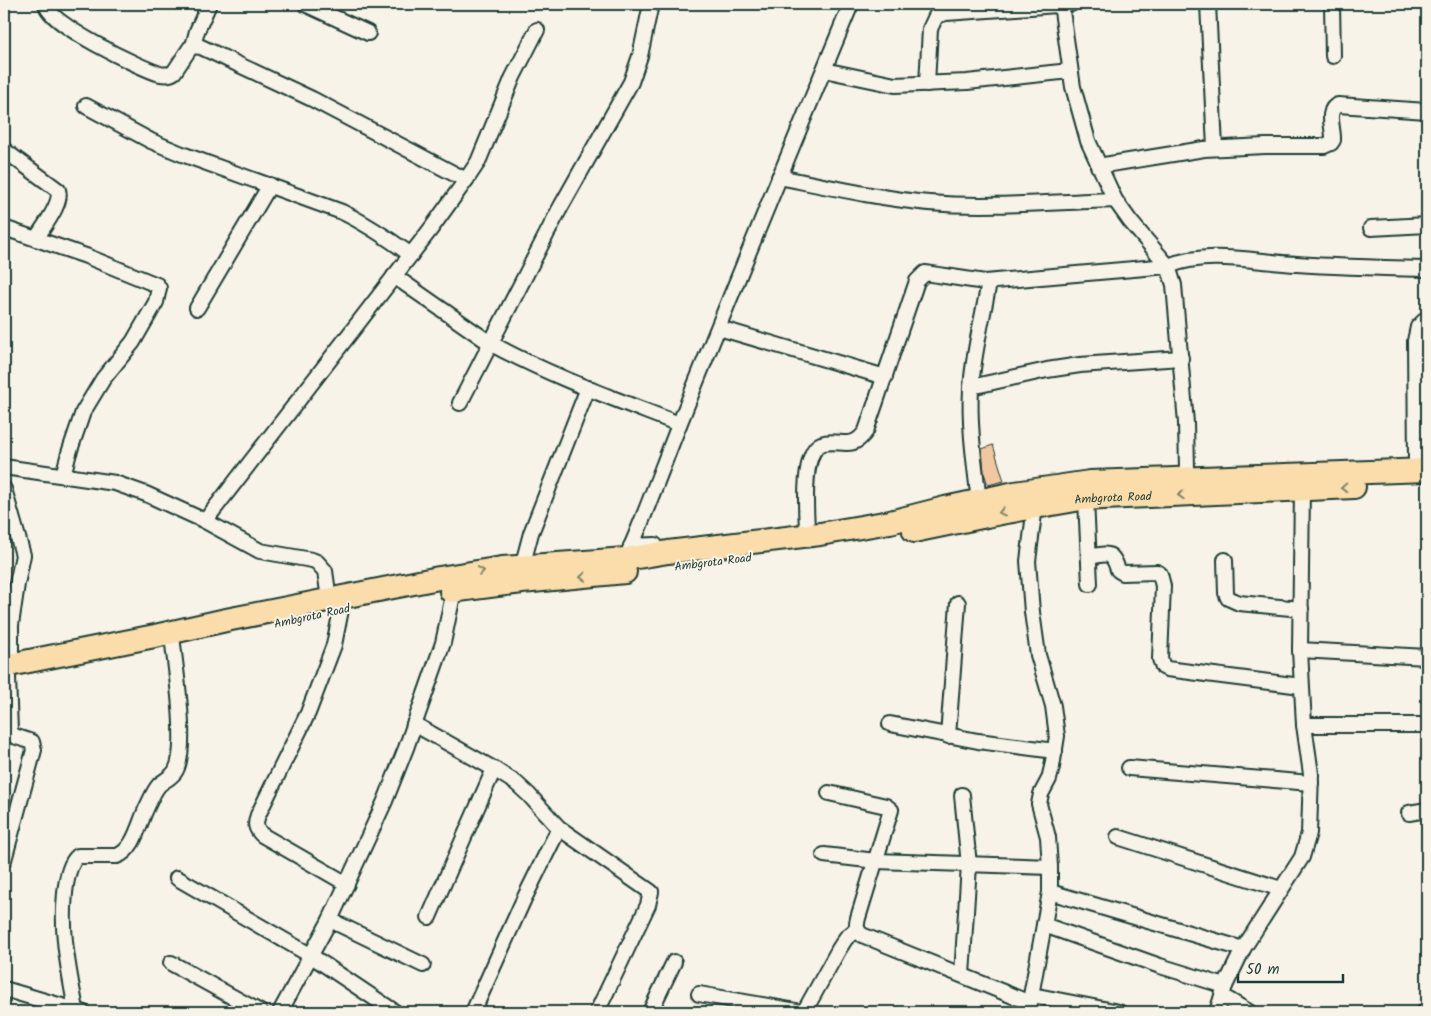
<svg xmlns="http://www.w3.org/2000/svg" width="1431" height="1016" font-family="Kalam,sans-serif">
<rect width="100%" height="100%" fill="#f7f3e8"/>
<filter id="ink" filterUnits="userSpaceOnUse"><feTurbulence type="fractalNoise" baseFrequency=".02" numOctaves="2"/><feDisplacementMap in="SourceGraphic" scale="10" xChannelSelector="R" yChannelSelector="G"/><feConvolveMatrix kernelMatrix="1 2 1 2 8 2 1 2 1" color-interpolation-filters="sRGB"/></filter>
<g filter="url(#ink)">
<path fill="#f1c7a1" stroke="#1f3d34" d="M993,445L1004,481L988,485L984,473L982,449Z"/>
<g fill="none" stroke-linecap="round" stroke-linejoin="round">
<defs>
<g id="street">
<path d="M46,4C46,23 140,68 160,74C165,75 170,75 174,72L190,48L193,46L201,47L312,99L466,180"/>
<path d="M305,4L368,33"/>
<path d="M1061,4L1073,87L1088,141L1115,200L1130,221L1168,266L1174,285L1186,423L1187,469"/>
<path d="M1208,4L1215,148"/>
<path d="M1332,4L1333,56"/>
<path d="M193,46L197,31L209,4"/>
<path d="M824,70L895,85L967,82L1070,71"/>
<path d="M927,84L930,29L936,16L946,13L1071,4"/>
<path d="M86,106L151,141L182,154L342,212C367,224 389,239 411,255"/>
<path d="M4,150L58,190C63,203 43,227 36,239"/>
<path d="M1098,166L1204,149L1265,146H1324L1331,143L1333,140C1334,129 1325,110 1338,105L1427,111"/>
<path d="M779,177C829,187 878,198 929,203C988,208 1055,202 1115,200"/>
<path d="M4,228L86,256L157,285L159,288L156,302L133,342L103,379L83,412L69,453L63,475"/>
<path d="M1371,228L1427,225"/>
<path d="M394,276L490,343C550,376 615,399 679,424"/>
<path d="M197,308L270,185"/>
<path d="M719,328L885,377"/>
<path d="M971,387L1047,370L1080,365L1181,358"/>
<path d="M460,403L559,210L631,82L640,56L651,4"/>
<path d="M1416,462L1415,341L1418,327L1427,318"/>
<path d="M4,467L115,483L146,494L205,521L260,551L312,560L317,562L325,571L329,599"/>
<path d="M4,489L23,555L17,584L11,625V665"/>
<path d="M978,493C974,459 969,423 971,389C973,353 983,317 989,282"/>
<path d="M1086,499L1090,584"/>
<path d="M205,521L430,230L466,180L478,162L513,77L537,30"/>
<path d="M807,528C806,510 802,452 821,444C839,437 851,453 866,431L917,281L925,273L985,282L1168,266C1209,250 1254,262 1297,264C1340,267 1384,268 1427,269"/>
<path d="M631,546L655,545"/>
<path d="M628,554C647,510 663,465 681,420C736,281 794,142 851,4"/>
<path d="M1089,557C1107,554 1112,550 1118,570L1123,573L1157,572L1160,574L1163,586L1160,659L1163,667L1167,669L1301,686"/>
<path d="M1225,560L1226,593L1228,598L1239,603L1301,609"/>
<path d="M522,567L531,533L588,388"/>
<path d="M341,610L334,645L308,713L258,815C255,823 255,828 262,835L347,884"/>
<path d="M1300,650L1427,657"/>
<path d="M414,724L494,769L516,783L529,795L559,828L651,892L648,905L597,1012"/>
<path d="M890,724L978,741L1055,751"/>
<path d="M1304,725H1427"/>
<path d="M948,736L958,603"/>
<path d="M1129,768L1311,783"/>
<path d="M829,793L886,806L891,810L858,918C856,926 856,930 862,935L1030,1003"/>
<path d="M1409,813L1427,810"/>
<path d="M1118,837L1281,889"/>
<path d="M824,855L876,861L1050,867"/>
<path d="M4,860L34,750L32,742L14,736L10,731L8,677"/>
<path d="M177,878L310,955L395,1012"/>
<path d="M1050,892L1243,949"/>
<path d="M429,917L494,769"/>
<path d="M330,920L423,965"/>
<path d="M1044,925L1160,966L1225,986"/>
<path d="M171,963L260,1012"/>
<path d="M962,975L969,865L962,795"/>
<path d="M4,989L82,1012"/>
<path d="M699,994L802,1012"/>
<path d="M1032,995L1119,1012"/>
<path d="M1222,996L1249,1012"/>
<path d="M76,1010C72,987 67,964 65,941C63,921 62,869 78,856H117C134,850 139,824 146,809C150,801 153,792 159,785C164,780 172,778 176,770C188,747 176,672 173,644"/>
<path d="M280,1012L330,920L385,801L406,748L443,643L454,590"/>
<path d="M473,1012L523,901L559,828"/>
<path d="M650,1012L674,962"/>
<path d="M804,1012L839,949L846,938L857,929"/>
<path d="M1028,1012L1050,892V867L1048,837L1039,804L1041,794L1049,779L1052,767L1057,736L1053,706L1038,655L1032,612L1028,561L1035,506"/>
<path d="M1217,1012L1225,986L1243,949L1302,857L1309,833L1311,774L1304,725L1300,650L1302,490"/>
<path d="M1424,1012H1427"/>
</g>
<g id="primary">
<path id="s1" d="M914,531L1001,513L1081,499L1354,487"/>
<path d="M451,591L522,582L625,572"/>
<path d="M4,666L155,636L226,620L439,578L502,568L626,559L668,552L820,534L890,522L945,508L1015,493L1090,482L1427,470"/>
</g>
</defs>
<use href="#street" stroke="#1f3d34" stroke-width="18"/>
<use href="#primary" stroke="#1f3d34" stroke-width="26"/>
<use href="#street" stroke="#f7f3e8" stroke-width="14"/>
<use href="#primary" stroke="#faddab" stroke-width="22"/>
</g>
<defs><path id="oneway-chevron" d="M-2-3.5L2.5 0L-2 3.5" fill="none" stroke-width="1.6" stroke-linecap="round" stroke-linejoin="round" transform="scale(1.25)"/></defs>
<g stroke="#82856a">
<use href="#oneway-chevron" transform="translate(1344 488) rotate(177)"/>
<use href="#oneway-chevron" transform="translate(1181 495) rotate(177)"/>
<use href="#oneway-chevron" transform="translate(1002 512) rotate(169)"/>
<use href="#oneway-chevron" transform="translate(481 571) rotate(-8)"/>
<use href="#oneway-chevron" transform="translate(583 577) rotate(175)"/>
</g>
</g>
<g text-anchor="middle" stroke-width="4" stroke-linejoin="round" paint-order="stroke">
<g font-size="12" fill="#1f3d34" stroke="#f7f3e8">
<text dy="4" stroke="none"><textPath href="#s1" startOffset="202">Ambgrota Road</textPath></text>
<text transform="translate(713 562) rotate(-7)" y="4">Ambgrota Road</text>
<text transform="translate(312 616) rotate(-12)" y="4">Ambgrota Road</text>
</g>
</g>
<rect width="1431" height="1016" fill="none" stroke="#f7f3e8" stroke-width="20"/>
<rect x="10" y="10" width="1411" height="996" fill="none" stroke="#1f3d34" stroke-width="2" filter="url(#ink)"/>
<path d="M1238 974v8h105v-8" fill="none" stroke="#1f3d34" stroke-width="2.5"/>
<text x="1246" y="974" font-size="15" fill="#1f3d34" stroke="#f7f3e8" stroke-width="4" paint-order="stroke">50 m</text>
</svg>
